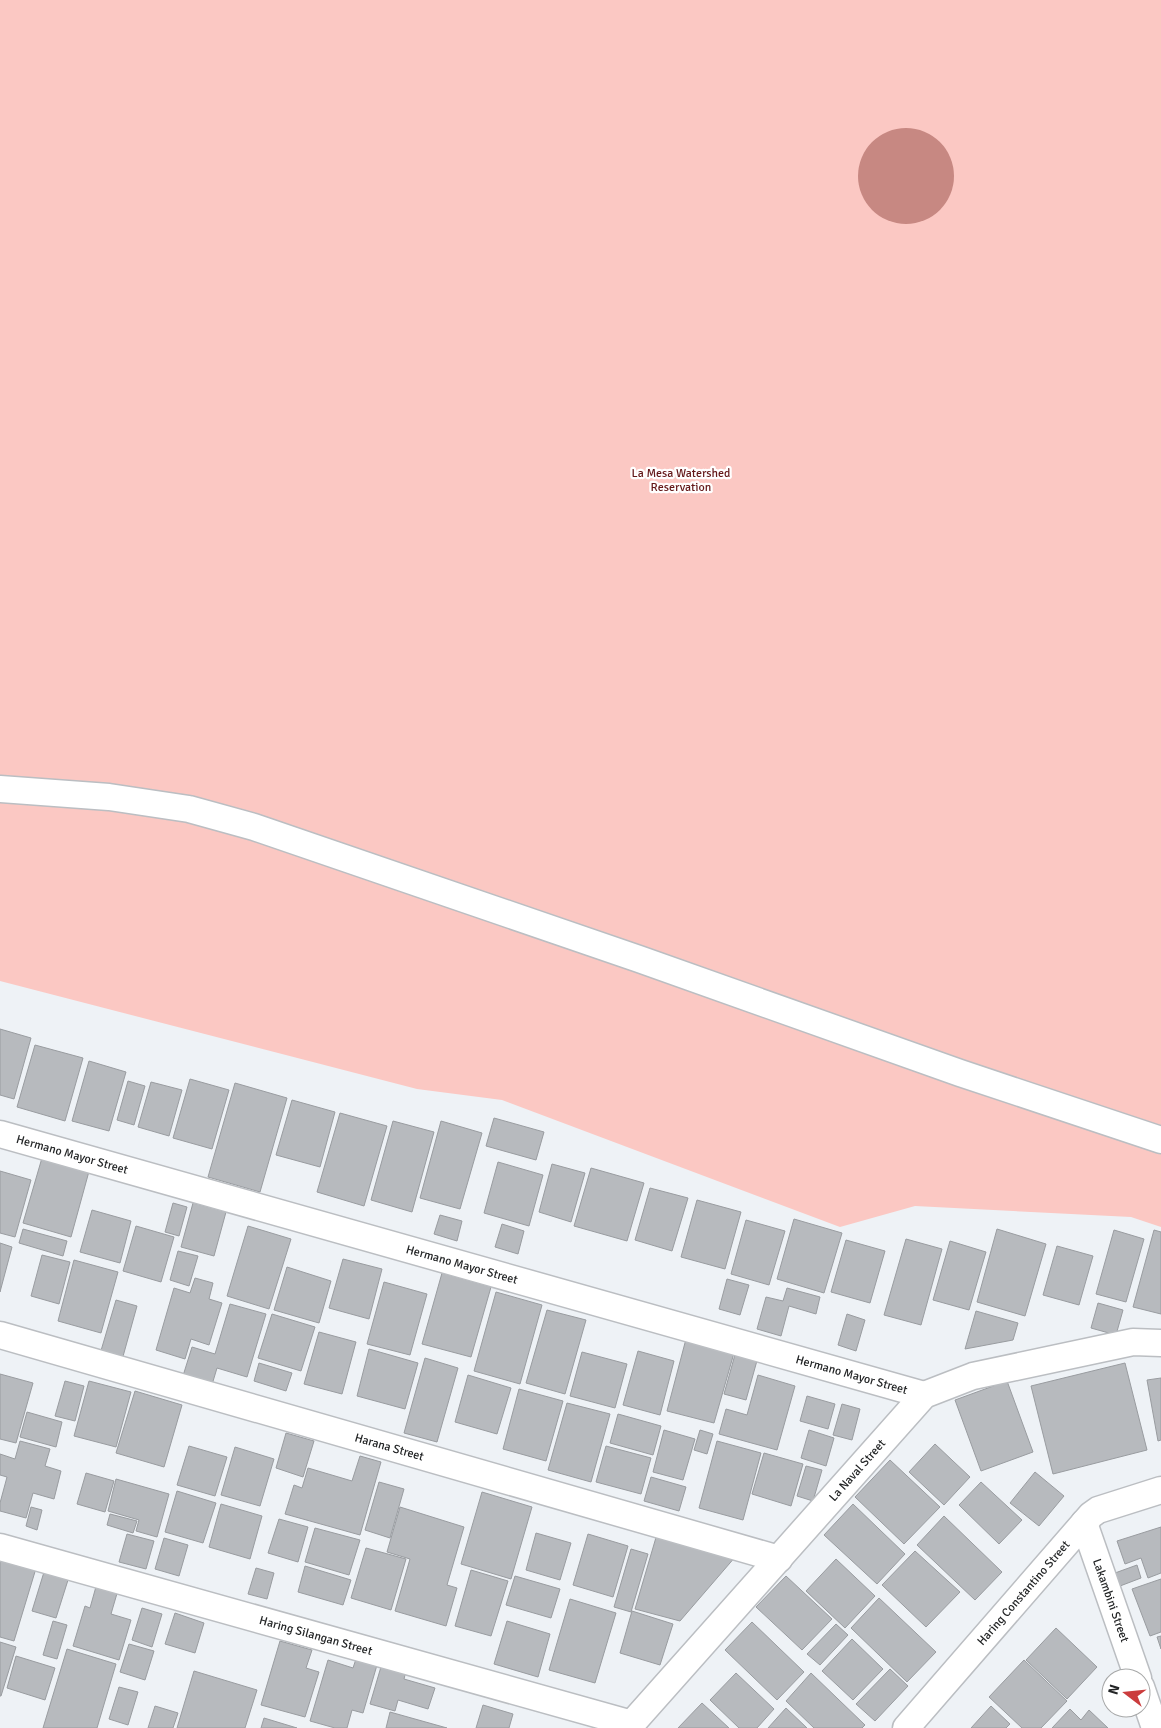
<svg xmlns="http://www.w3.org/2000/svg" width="1161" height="1728" font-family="Signika,sans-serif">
<rect width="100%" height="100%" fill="#eef2f6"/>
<path fill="#fbc8c3" d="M0,0H1161V1227L1131,1217L915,1206L840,1227L502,1100L417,1089L0,981Z"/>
<circle fill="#c78882" cx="906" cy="176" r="48"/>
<g fill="#b7babe" stroke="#999ca0">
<path d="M0,1029L31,1038L14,1099L0,1095Z"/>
<path d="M35,1045L83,1058L65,1121L17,1107Z"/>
<path d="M89,1061L126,1072L109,1131L72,1121Z"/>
<path d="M190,1079L229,1090L212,1149L173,1138Z"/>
<path d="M128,1081L145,1086L134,1125L117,1120Z"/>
<path d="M151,1082L182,1090L169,1136L138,1127Z"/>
<path d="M235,1083L287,1098L260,1192L208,1177Z"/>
<path d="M292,1100L335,1112L320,1167L276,1155Z"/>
<path d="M340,1113L387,1126L364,1206L317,1192Z"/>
<path d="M494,1118L544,1132L536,1160L486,1146Z"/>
<path d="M393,1121L434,1132L412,1212L371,1200Z"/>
<path d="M441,1121L482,1133L460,1209L420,1198Z"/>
<path d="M44,1151L91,1164L71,1237L23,1223Z"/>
<path d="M498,1162L543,1175L529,1226L484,1213Z"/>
<path d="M552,1164L585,1173L571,1222L539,1212Z"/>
<path d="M591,1168L644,1183L627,1241L574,1226Z"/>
<path d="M0,1171L31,1180L15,1237L0,1233Z"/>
<path d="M650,1188L688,1198L672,1251L635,1240Z"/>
<path d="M697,1200L741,1212L725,1269L681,1257Z"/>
<path d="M173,1203L187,1207L179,1236L165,1232Z"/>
<path d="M193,1203L226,1212L214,1256L181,1247Z"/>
<path d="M92,1210L131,1221L120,1263L80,1252Z"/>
<path d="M440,1215L462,1221L457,1241L434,1234Z"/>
<path d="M794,1219L842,1233L824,1293L777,1279Z"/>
<path d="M746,1220L785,1231L769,1285L731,1274Z"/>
<path d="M502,1224L524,1231L518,1254L495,1247Z"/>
<path d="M136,1226L174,1237L161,1282L123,1271Z"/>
<path d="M248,1226L291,1239L269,1309L227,1296Z"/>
<path d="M23,1229L67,1241L63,1256L19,1243Z"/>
<path d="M997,1229L1046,1244L1025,1316L977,1302Z"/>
<path d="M1114,1230L1144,1239L1126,1302L1096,1294Z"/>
<path d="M1154,1230L1161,1232V1314L1133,1307Z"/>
<path d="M906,1239L942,1249L921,1325L884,1315Z"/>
<path d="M846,1240L885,1251L870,1303L831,1292Z"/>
<path d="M950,1241L986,1252L969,1310L933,1300Z"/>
<path d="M0,1243L12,1247L0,1292Z"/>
<path d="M1057,1246L1093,1256L1079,1305L1043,1295Z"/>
<path d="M178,1251L198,1256L189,1286L170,1280Z"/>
<path d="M42,1255L70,1262L59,1304L31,1296Z"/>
<path d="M343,1259L382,1269L369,1319L329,1308Z"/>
<path d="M74,1260L118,1272L101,1333L58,1321Z"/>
<path d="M287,1267L331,1281L319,1323L274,1310Z"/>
<path d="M442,1273L491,1287L471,1357L422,1344Z"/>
<path d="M195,1278L213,1283L209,1299L222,1303L209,1345L191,1339L185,1359L156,1350L174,1288L190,1293Z"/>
<path d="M727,1279L749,1285L740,1315L719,1309Z"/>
<path d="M384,1282L427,1294L410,1355L367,1344Z"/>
<path d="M787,1288L820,1297L816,1314L789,1306L781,1336L757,1329L766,1297L783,1301Z"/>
<path d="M496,1292L542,1305L520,1384L474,1371Z"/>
<path d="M116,1300L137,1306L122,1360L100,1354Z"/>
<path d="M1098,1303L1123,1310L1116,1335L1091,1328Z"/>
<path d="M230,1304L266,1314L247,1377L217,1368L211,1388L182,1379L192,1347L215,1354Z"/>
<path d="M547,1310L586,1320L565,1394L526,1383Z"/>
<path d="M976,1311L1018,1323L1013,1340L965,1349Z"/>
<path d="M272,1314L315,1327L301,1371L258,1358Z"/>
<path d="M847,1314L865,1320L856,1351L838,1345Z"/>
<path d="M319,1332L356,1342L342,1394L304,1384Z"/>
<path d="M686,1339L734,1353L714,1423L667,1411Z"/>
<path d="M369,1349L418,1363L405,1409L357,1396Z"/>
<path d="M638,1351L674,1361L660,1415L623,1405Z"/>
<path d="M736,1351L758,1357L746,1400L724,1394Z"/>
<path d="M582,1352L627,1364L615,1408L570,1396Z"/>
<path d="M425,1358L458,1368L437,1442L404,1433Z"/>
<path d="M259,1363L292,1373L286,1391L254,1381Z"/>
<path d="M1125,1363L1147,1450L1053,1474L1031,1386Z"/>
<path d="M0,1374L33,1383L16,1443L0,1439Z"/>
<path d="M468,1375L511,1388L497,1434L455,1422Z"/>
<path d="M758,1375L795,1386L777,1450L719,1434L726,1409L747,1415Z"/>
<path d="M1161,1378V1440L1158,1441L1147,1380Z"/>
<path d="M65,1381L84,1386L75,1421L55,1416Z"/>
<path d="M89,1381L131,1392L116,1447L74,1436Z"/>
<path d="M1007,1381L1033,1452L981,1471L955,1400Z"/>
<path d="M519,1389L563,1401L546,1461L503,1449Z"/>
<path d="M135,1391L182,1405L164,1467L116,1453Z"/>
<path d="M807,1396L835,1404L828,1429L800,1421Z"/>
<path d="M567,1403L610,1414L591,1482L548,1470Z"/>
<path d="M842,1404L860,1409L852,1440L833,1435Z"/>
<path d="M27,1412L62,1422L56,1447L20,1437Z"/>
<path d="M618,1414L661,1426L653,1455L610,1443Z"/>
<path d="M664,1430L695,1439L683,1480L653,1472Z"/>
<path d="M700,1430L713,1434L707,1454L694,1450Z"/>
<path d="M809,1430L834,1438L826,1466L801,1458Z"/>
<path d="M286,1433L314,1441L303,1477L276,1468Z"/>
<path d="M20,1441L50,1449L45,1466L61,1471L54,1499L33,1493L26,1518L0,1511V1503L7,1477L0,1475V1454L15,1459Z"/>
<path d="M717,1441L761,1453L743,1520L699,1508Z"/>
<path d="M935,1444L970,1477L944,1505L909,1472Z"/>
<path d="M189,1446L227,1457L215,1496L177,1485Z"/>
<path d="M606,1446L651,1458L641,1494L596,1482Z"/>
<path d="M235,1447L274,1459L260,1506L221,1495Z"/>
<path d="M764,1453L803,1464L791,1506L752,1494Z"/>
<path d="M360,1456L381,1462L360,1535L285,1514L294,1485L302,1488L308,1468L352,1481Z"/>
<path d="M890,1460L940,1507L904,1544L855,1497Z"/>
<path d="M806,1466L822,1470L813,1501L797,1496Z"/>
<path d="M1035,1472L1064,1496L1039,1526L1010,1503Z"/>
<path d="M86,1473L114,1481L105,1512L77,1504Z"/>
<path d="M651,1477L686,1487L679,1511L644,1501Z"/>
<path d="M116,1479L169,1494L157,1537L136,1531L139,1520L108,1511Z"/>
<path d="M379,1482L404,1489L390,1538L365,1530Z"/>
<path d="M981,1482L1022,1520L999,1544L959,1505Z"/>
<path d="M177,1491L216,1503L203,1543L165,1532Z"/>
<path d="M482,1492L532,1507L511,1579L461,1564Z"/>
<path d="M221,1504L262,1516L250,1559L209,1547Z"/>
<path d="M853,1504L905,1554L877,1584L824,1535Z"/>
<path d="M31,1507L42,1510L37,1530L26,1526Z"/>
<path d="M400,1507L464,1527L447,1585L457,1588L446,1626L395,1611L410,1559L387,1552Z"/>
<path d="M110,1514L137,1521L133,1533L107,1525Z"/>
<path d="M944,1516L1002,1572L975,1600L917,1545Z"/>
<path d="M279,1519L308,1527L298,1562L268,1553Z"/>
<path d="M1161,1527V1573L1148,1578L1141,1558L1125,1564L1117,1541Z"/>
<path d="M315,1528L360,1540L349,1575L305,1562Z"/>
<path d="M536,1533L571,1543L560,1580L526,1570Z"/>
<path d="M127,1534L154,1541L146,1569L119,1562Z"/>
<path d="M588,1534L628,1546L613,1597L573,1585Z"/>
<path d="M657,1534L736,1556L680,1621L635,1609Z"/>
<path d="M164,1538L188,1545L179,1576L155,1569Z"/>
<path d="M366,1548L406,1559L391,1610L351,1598Z"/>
<path d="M631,1549L648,1554L631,1612L614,1607Z"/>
<path d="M915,1551L960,1592L926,1627L882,1585Z"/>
<path d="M0,1554L37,1565L14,1641L0,1637Z"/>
<path d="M836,1559L875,1596L845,1628L806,1591Z"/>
<path d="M1137,1565L1141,1578L1120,1586L1115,1573Z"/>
<path d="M305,1566L351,1580L343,1605L298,1592Z"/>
<path d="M256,1568L274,1573L267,1599L248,1594Z"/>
<path d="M471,1570L508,1581L491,1636L455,1626Z"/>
<path d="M44,1572L68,1580L56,1618L32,1611Z"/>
<path d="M515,1576L560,1589L551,1618L506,1605Z"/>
<path d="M786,1576L832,1619L802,1650L756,1607Z"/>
<path d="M1161,1579V1632L1150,1636L1132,1589Z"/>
<path d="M97,1583L118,1590L111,1614L131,1620L119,1660L73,1646L85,1606L90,1608Z"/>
<path d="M879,1598L936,1652L907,1682L851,1628Z"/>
<path d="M570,1599L616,1613L595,1683L549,1670Z"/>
<path d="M142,1608L162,1614L152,1647L132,1640Z"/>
<path d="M632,1611L673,1624L660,1665L620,1653Z"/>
<path d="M175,1613L204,1623L195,1653L165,1644Z"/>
<path d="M53,1621L67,1625L57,1659L43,1655Z"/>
<path d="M507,1621L550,1634L538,1677L494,1664Z"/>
<path d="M752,1622L804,1672L777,1700L725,1650Z"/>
<path d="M836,1624L848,1635L820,1665L807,1654Z"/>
<path d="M1056,1628L1097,1667L1067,1699L1026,1660Z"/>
<path d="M1161,1636V1649L1157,1637Z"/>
<path d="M852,1639L883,1669L853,1700L822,1671Z"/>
<path d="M280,1641L312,1650L306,1668L319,1672L305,1717L261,1705Z"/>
<path d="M0,1642L16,1647L1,1696H0Z"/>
<path d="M129,1644L154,1651L145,1680L120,1672Z"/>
<path d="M67,1649L116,1664L97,1728H43Z"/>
<path d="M16,1656L55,1668L45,1700L7,1688Z"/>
<path d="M356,1659L377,1665L363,1713L352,1710L347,1728H335L310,1721L328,1660L353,1668Z"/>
<path d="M383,1660L407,1667L404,1679L435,1688L428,1709L398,1700L395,1711L370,1704Z"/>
<path d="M1024,1660L1067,1701L1041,1728H1022L989,1697Z"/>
<path d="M890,1669L908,1686L875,1721L856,1704Z"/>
<path d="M194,1671L257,1690L245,1728H177Z"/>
<path d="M736,1673L774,1709L757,1728H739L710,1700Z"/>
<path d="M811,1673L865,1725L862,1728H814L786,1701Z"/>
<path d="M119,1687L138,1692L128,1725L109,1719Z"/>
<path d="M702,1703L729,1728H678Z"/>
<path d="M483,1705L513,1714L509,1728H476Z"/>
<path d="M155,1706L178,1713L173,1728H148Z"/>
<path d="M991,1706L1010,1724L1006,1728H971Z"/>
<path d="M786,1708L807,1728H768Z"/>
<path d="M1070,1709L1081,1720L1089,1710L1108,1728H1052Z"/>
<path d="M390,1712L447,1728H386Z"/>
<path d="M264,1718L297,1728H261Z"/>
</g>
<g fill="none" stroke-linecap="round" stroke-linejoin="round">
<defs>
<g id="minor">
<path d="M0,789L109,797L189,809L254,827L639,959L960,1073L1161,1140"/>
<path id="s1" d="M0,1134L924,1395"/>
<path id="s2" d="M0,1335L779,1559"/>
<path id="s3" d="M1084,1523L1138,1678"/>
<path id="s4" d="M0,1547L632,1724"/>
<path d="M1141,1687L1155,1728"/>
<path id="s5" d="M628,1728L924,1395L973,1376L1133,1342L1161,1343"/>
<path id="s6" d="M906,1728L1091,1515L1098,1510L1161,1490"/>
</g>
</defs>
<use href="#minor" stroke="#bbbec2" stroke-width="29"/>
<use href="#minor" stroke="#fff" stroke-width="26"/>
</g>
<g text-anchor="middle" stroke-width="4.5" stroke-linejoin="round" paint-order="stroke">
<g font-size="12" fill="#631718" stroke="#fff">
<text x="681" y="477">La Mesa Watershed<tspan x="681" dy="14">Reservation</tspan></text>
</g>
<g font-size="12" fill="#232526" stroke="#fff">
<text dy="4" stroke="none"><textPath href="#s1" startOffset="75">Hermano Mayor Street</textPath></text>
<text dy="4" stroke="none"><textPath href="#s1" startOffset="480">Hermano Mayor Street</textPath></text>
<text dy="4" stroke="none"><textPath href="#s1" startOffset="885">Hermano Mayor Street</textPath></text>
<text dy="4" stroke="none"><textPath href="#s2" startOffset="405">Harana Street</textPath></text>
<text dy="4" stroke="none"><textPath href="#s5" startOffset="345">La Naval Street</textPath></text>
<text dy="4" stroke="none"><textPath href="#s6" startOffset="179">Haring Constantino Street</textPath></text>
<text dy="4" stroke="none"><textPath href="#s3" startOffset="82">Lakambini Street</textPath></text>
<text dy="4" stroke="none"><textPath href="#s4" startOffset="328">Haring Silangan Street</textPath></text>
</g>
</g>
<g transform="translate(1126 1693) rotate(286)"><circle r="24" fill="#ffffff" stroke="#a7a8a8"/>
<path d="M0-4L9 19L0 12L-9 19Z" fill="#cb3c3d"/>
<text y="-8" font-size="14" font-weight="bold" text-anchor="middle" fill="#232526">N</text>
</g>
</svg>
